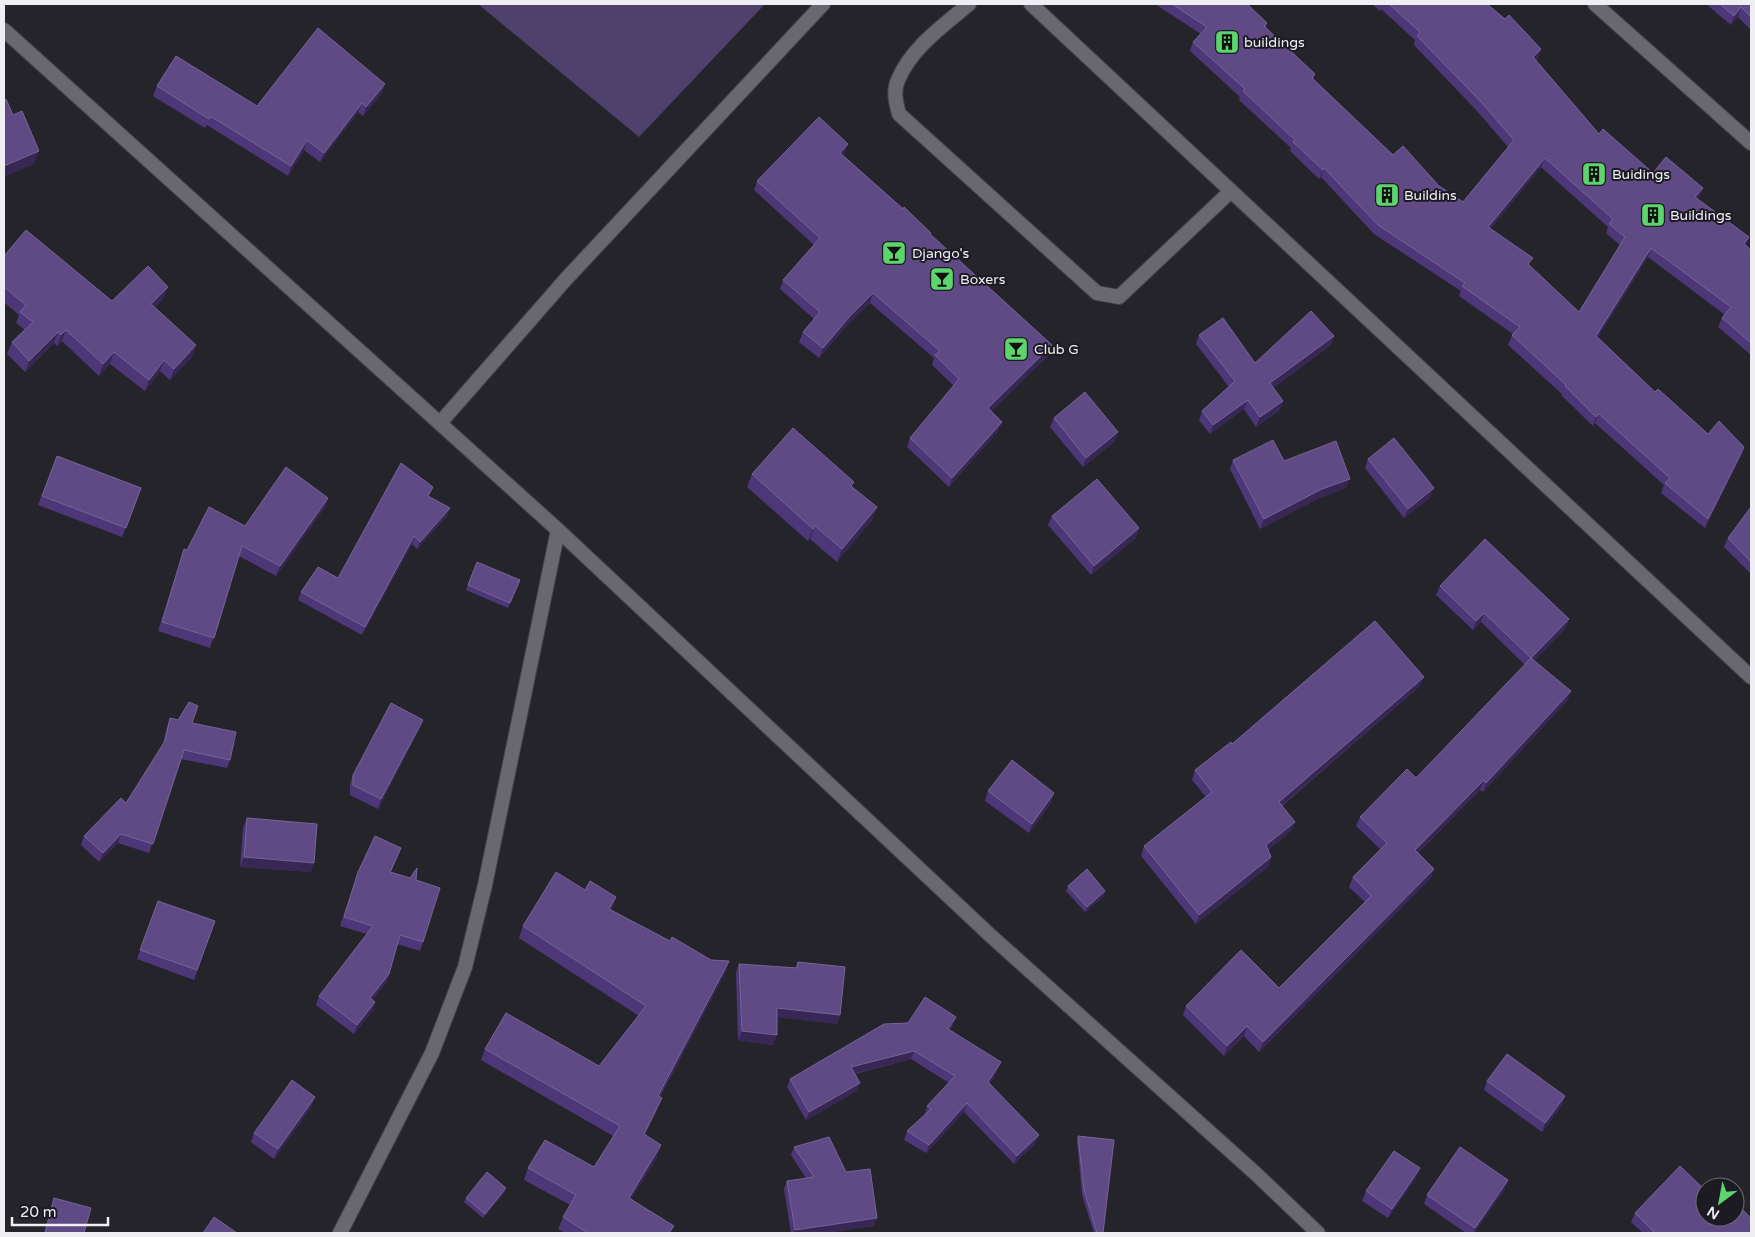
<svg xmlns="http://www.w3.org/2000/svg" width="1755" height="1237" font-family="'Varela Round',sans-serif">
<rect width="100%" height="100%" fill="#26242b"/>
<path fill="#4e416d" d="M478,4H765L639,137Z"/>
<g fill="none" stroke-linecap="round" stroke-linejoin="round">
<defs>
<path id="service" d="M969,4C944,25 911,48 898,80C893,91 896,103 899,114L1097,293L1119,297L1231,191"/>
<g id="minor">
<path d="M1031,4L1751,677"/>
<path d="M1595,4L1751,143"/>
<path d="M440,423L566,279L823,4"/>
<path d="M340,1233L432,1053L465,967L485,885L558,530"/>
</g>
<path id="secondary" d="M4,30L558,530L991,936L1255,1173L1318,1233"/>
</defs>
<use href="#service" stroke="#45434a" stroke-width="16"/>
<use href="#minor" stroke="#45434a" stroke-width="16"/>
<use href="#secondary" stroke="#45434a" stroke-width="16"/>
<use href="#service" stroke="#696770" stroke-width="14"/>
<use href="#minor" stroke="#696770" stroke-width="14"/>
<use href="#secondary" stroke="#696770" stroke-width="14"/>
</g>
<g fill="#4e3778" fill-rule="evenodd">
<path d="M1155,4H1247L1267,23L1266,28L1315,74L1313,79L1393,155L1463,202L1508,147L1477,111L1414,45L1415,40L1381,9L1380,11L1372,4H1487L1541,49L1538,58L1536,60L1599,134L1653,173L1703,188L1699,197L1697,199L1751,250V355L1718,327L1722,318L1725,315L1648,257L1598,337L1655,392L1708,434L1744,447L1741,456L1705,528L1661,493L1664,485L1595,423L1593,426L1561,395L1562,394L1508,345L1512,335L1513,334L1459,296L1461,291L1374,234L1321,177L1319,179L1290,151L1291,148L1239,100L1240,97L1190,51L1193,42L1201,34ZM1541,167L1608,227L1606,233L1620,245L1579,312L1490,229Z"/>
<path d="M1706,4H1751V30L1738,17L1731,25Z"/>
<path d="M157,86L257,106L382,93L363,116L358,112L320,162L304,150L288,176L207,125L205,128L153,96Z"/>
<path d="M844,154L843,155L931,233L930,235L1052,345L1049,355L991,411L998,431L949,487L907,447L910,438L954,386L932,365L934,358L870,303L846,326L819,358L799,342L803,332L814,319L780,289L783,280L814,245L754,190L757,181Z"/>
<path d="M4,256L112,301L164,298L155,307L192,357L170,380L160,371L145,391L110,364L99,376L62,341L57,346L54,343L25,372L7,354L12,342L25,330L16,323L19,315L4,302Z"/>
<path d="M1199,335L1255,363L1334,336L1331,345L1273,388L1283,401L1279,411L1256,427L1244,409L1210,434L1199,420L1202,411L1229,387L1196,344Z"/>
<path d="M1054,418L1115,441L1083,467L1050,427Z"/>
<path d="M57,456L141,488L122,537L38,505Z"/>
<path d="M1368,459L1430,498L1404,518L1365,468Z"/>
<path d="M1233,460L1346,488L1319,498L1260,529L1230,469Z"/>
<path d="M752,474L852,487L877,507L872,520L837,562L810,539L808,541L747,487Z"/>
<path d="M429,496L447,516L417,549L412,544L362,635L298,600L301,592L338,578Z"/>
<path d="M328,498L325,507L276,576L239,556L210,648L158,631L184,549L187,550L245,526Z"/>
<path d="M1751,507V574L1724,547L1728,538Z"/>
<path d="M1052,516L1139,528L1136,538L1091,575L1048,525Z"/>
<path d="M477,562L520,580L508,608L466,590Z"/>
<path d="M1440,586L1569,619L1565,629L1534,661L1571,691L1567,701L1483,792L1480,790L1418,853L1431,878L1259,1052L1244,1036L1224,1056L1183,1015L1186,1006L1279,988L1365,902L1349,887L1353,877L1380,849L1356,826L1360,817L1416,778L1525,665L1481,622L1473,630L1436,595Z"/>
<path d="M1420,686L1282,806L1295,822L1291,831L1268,850L1271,857L1268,867L1196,924L1141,856L1144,846L1206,797L1192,780L1195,770L1232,744Z"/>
<path d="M170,718L192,723L230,760L227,768L181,759L149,853L118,843L99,862L81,845L84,836L126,803L163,744L167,727Z"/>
<path d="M419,729L378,809L350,795V784L353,775Z"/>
<path d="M988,791L1054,793L1051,803L1029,833L985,801Z"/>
<path d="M247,818L311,872L240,867L243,828Z"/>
<path d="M401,848L391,872L416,880L423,942L420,951L397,944L386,983L372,1000L375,1002L372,1011L354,1034L316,1005L319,996L367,934L340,926L358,872Z"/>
<path d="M1068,886L1104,896L1085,912L1066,891Z"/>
<path d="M158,901L215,921L194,980L137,959Z"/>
<path d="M612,909L611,910L670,941L711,960L729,961L725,973L660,1097L657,1109L645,1135L657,1157L631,1199L671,1233H565L558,1229L563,1217L570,1205L524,1180L528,1168L594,1167L613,1136L481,1060L485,1049L599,1066L639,1016L519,938L523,926Z"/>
<path d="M798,962L840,1015L837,1024L777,1017L773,1045L738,1040L736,973L739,964L795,968Z"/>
<path d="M953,1025L950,1030L998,1070L990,1083L1036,1143L1014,1164L964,1112L926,1153L904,1140L907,1131L925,1115L927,1106L949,1083L911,1059L855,1074L857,1091L806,1120L787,1087L790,1079Z"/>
<path d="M1487,1081L1565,1096L1562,1105L1542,1132L1484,1090Z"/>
<path d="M312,1106L274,1159L251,1142L254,1133Z"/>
<path d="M1078,1136L1103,1233H1094L1082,1195L1077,1141Z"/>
<path d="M794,1147L846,1172L874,1226L825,1233H791L784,1189L787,1181L806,1178L791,1155Z"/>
<path d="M1420,1168L1416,1178L1388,1218L1362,1201L1366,1191Z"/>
<path d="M506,1188L504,1193L483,1218L464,1202L466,1198Z"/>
<path d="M1505,1189L1474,1233H1466L1424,1204L1427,1195Z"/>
<path d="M54,1198L84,1233H44L51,1207Z"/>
<path d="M1635,1213L1705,1217H1735L1751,1233H1643L1631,1222Z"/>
</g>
<g fill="#372754">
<path d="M1741,7L1738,17L1731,25L1734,16Z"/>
<path d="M1541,49L1538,58L1529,66L1533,57Z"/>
<path d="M385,84L382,93L363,116L366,107Z"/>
<path d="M362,103L358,112L320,162L324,153Z"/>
<path d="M307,140L304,150L288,176L291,166Z"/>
<path d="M848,144L844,154L837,162L840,153Z"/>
<path d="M39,151L34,164L4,177V166Z"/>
<path d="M1545,158L1541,167L1484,236L1488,227Z"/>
<path d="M1324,168L1321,177L1319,179L1323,170Z"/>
<path d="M1703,188L1699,197L1691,207L1695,197Z"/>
<path d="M1749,237L1746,246L1744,244Z"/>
<path d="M1651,248L1648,257L1593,345L1596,336Z"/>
<path d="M168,287L164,298L147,315L151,304Z"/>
<path d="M873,293L870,303L846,326L819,358L823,348L850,316Z"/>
<path d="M66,330L62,341L57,346L61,335Z"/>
<path d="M58,332L54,343L25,372L29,361Z"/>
<path d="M1334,336L1331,345L1267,392L1270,383Z"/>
<path d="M196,345L192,357L170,380L174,369Z"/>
<path d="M1052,345L1049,355L985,418L988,408Z"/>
<path d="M114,352L110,364L99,376L103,364Z"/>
<path d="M164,360L160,371L145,391L149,380Z"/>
<path d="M1248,400L1244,409L1210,434L1213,425Z"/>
<path d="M1283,401L1279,411L1256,427L1260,417Z"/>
<path d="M1599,414L1595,423L1593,426L1596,417Z"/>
<path d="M1002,422L998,431L949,487L952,478Z"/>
<path d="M1118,432L1115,441L1083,467L1086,458Z"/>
<path d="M1744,447L1741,456L1705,528L1708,519Z"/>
<path d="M1350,479L1346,488L1319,498L1260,529L1264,519L1322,489Z"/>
<path d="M1434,488L1430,498L1404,518L1408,509Z"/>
<path d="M328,498L325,507L276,576L280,566Z"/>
<path d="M877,507L872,520L837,562L842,549Z"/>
<path d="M450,508L447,516L417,549L420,542Z"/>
<path d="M815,526L810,539L808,541L813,529Z"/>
<path d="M1139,528L1136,538L1091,575L1094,566Z"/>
<path d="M414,536L412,544L362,635L365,627Z"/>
<path d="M1484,613L1481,622L1473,630L1476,621Z"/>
<path d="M1569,619L1565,629L1528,667L1531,658Z"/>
<path d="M1424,677L1420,686L1275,811L1279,802Z"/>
<path d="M1571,691L1567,701L1483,792L1486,783Z"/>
<path d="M423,720L419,729L378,809L381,799Z"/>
<path d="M1484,780L1480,790L1412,859L1415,850Z"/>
<path d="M1054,793L1051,803L1029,833L1032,824Z"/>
<path d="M1295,822L1291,831L1263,854L1266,845Z"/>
<path d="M121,834L118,843L99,862L103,853Z"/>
<path d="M244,857L314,863L311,872L240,867Z"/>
<path d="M1271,857L1268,867L1196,924L1199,915Z"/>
<path d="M1434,869L1431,878L1259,1052L1263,1042Z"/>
<path d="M1105,891L1104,896L1085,912L1087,907Z"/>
<path d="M616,897L612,909L604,920L609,909Z"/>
<path d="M729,961L725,973L654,1107L658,1096Z"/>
<path d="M389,974L386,983L367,1007L370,998Z"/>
<path d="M375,1002L372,1011L354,1034L357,1025Z"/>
<path d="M777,1008L840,1015L837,1024L773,1017Z"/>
<path d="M956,1017L953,1025L945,1037L948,1029Z"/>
<path d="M1247,1026L1244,1036L1224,1056L1227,1046Z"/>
<path d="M742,1031L777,1035L773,1045L738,1040Z"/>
<path d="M914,1051L911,1059L848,1075L851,1067Z"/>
<path d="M1001,1062L998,1070L985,1090L988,1082Z"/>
<path d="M860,1083L857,1091L806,1120L809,1112Z"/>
<path d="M1565,1096L1562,1105L1542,1132L1545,1123Z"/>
<path d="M315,1097L312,1106L274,1159L278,1149Z"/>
<path d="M662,1098L657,1109L640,1146L644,1134Z"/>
<path d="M967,1103L964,1112L926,1153L929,1145Z"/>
<path d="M1039,1135L1036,1143L1014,1164L1017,1156Z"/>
<path d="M661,1145L657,1157L625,1209L629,1198Z"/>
<path d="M1420,1168L1416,1178L1388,1218L1392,1209Z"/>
<path d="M1508,1180L1505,1189L1474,1233H1473L1475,1228Z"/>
<path d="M506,1188L504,1193L483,1218L485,1214Z"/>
<path d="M877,1218L874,1226L825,1233H793L795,1230Z"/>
</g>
<g fill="#5f4a85" stroke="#766497" fill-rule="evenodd">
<path d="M1172,4H1247L1267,23L1264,26L1315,74L1312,78L1393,155L1403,146L1439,186L1463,202L1514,140L1481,102L1417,36L1420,32L1389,4H1487L1505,19L1509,15L1541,49L1533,57L1599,134L1603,129L1653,173L1666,157L1703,188L1695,197L1749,237L1744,244L1751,250V343L1722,318L1731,307L1651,248L1596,336L1655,392L1658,389L1708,434L1719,421L1744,447L1708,519L1665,483L1670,478L1599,414L1596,417L1565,386L1566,385L1512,335L1520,327L1462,286L1465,283L1378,225L1324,168L1323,170L1293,142L1295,140L1243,91L1245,89L1193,42L1207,27ZM1545,158L1613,219L1609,224L1625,237L1579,312L1528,264L1533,258L1488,227Z"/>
<path d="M1720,4H1751V17L1741,7L1734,16Z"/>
<path d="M318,28L385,84L366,107L362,103L324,153L307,140L291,166L210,116L209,119L157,86L176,56L257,106Z"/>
<path d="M6,99L13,115L22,111L39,151L4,166V100Z"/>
<path d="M819,117L848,144L840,153L903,209L904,207L931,233L930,234L1052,345L988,408L1002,422L952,478L910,438L959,379L935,355L940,351L873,293L850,316L823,348L803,332L820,312L783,280L820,238L757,181Z"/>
<path d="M26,230L112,301L148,266L168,287L151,304L196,345L174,369L164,360L149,380L114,352L103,364L66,330L61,335L58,332L29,361L12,342L33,322L20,312L26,305L4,287V256Z"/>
<path d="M1311,311L1334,336L1270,383L1283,401L1260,417L1248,400L1213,425L1202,411L1235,381L1199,335L1223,318L1255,363Z"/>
<path d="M1085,392L1118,432L1086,458L1054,418Z"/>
<path d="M793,428L854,482L851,486L877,507L842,549L815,526L813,529L752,474Z"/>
<path d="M1394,438L1434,488L1408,509L1368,459Z"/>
<path d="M1273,440L1284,461L1336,441L1350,479L1322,489L1264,519L1233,460Z"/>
<path d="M57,456L141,488L126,528L42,496Z"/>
<path d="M401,463L433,487L428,496L450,508L420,542L414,536L365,627L301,592L318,567L338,578Z"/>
<path d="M286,467L328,498L280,566L242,546L214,638L162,622L184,549L187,550L209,507L245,526Z"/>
<path d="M1097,479L1139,528L1094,566L1052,516Z"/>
<path d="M1751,507V562L1728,538Z"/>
<path d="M1485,539L1569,619L1531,658L1484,613L1476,621L1440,586Z"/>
<path d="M477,562L520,580L510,603L468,585Z"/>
<path d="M1375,621L1424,677L1279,802L1295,822L1266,845L1271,857L1199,915L1144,846L1212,792L1195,770L1231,742L1232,744Z"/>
<path d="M1531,658L1571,691L1486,783L1484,780L1415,850L1434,869L1263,1042L1247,1026L1227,1046L1186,1006L1241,950L1279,988L1371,896L1353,877L1387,843L1360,817L1407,769L1416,778Z"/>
<path d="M189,702L198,706L192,723L236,732L230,760L184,750L153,844L121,834L103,853L84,836L121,798L126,803L165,741L170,718L178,720Z"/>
<path d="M391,703L423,720L381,799L353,785V775Z"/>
<path d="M1012,760L1054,793L1032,824L988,791Z"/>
<path d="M247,818L317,824L314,863L244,857Z"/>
<path d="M375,836L401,848L390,872L410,878L417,868L416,880L440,888L423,942L400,935L389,974L370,998L375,1002L357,1025L319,996L373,926L344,917L358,872Z"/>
<path d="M1087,869L1105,891L1087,907L1068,886Z"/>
<path d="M556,872L585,890L590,881L616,897L609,909L670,941L672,937L711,960L729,961L658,1096L662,1098L644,1134L661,1145L629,1198L674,1226L669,1233H588L563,1217L576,1195L528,1168L545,1140L594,1167L620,1126L485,1049L506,1013L599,1066L646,1006L523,926Z"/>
<path d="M158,901L215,921L197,970L140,950Z"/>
<path d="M798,962L845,967L840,1015L777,1008V1035L742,1031L739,964L797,968Z"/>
<path d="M925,997L956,1017L948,1029L1001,1062L988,1082L1039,1135L1017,1156L967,1103L929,1145L907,1131L931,1109L927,1106L955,1076L914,1051L851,1067L860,1083L809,1112L790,1079L884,1024L908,1023Z"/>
<path d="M1507,1054L1565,1096L1545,1123L1487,1081Z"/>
<path d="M292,1080L315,1097L278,1149L254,1133Z"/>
<path d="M1078,1136L1114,1140L1103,1233H1097L1084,1190Z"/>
<path d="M829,1137L846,1172L870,1169L877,1218L795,1230L787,1181L814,1177L794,1147Z"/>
<path d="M1460,1147L1508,1180L1475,1228L1427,1195Z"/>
<path d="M1394,1151L1420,1168L1392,1209L1366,1191Z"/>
<path d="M1680,1166L1705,1190V1217H1735V1207L1738,1205L1751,1218V1233H1655L1635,1213Z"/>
<path d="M487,1172L506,1188L485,1214L466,1198Z"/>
<path d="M54,1198L91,1208L84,1233H45Z"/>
<path d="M214,1217L237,1233H203Z"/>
</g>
<defs>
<symbol id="building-square" viewBox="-11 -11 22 22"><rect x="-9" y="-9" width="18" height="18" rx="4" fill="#5cd56d" stroke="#1c1a22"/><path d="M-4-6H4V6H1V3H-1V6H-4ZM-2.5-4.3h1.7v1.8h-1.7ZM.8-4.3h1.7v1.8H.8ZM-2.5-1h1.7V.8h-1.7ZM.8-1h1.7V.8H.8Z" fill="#111"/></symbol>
<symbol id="bar-square" viewBox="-11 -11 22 22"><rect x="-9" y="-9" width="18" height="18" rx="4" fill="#5cd56d" stroke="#1c1a22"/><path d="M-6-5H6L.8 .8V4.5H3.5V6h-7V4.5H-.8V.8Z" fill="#111"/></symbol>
</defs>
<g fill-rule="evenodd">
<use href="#building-square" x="1213" y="28" width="28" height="28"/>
<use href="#building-square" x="1580" y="160" width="28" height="28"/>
<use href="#building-square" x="1373" y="181" width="28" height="28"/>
<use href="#building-square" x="1639" y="201" width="28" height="28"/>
<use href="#bar-square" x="880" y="239" width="28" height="28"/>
<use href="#bar-square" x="928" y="265" width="28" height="28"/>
<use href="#bar-square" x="1002" y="335" width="28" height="28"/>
</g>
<g text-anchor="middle" stroke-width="4" stroke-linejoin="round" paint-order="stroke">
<g font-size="14" fill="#efeef3" stroke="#1c1a22" text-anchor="start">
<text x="1244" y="47">buildings</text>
<text x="1612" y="179">Buidings</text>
<text x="1404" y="200">Buildins</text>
<text x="1670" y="220">Buildings</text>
<text x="912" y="258">Django's</text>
<text x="960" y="284">Boxers</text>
<text x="1034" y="354">Club G</text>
</g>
</g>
<rect width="1755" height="1237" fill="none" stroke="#efeef3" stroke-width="10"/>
<g transform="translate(1720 1202) rotate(212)"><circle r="24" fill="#1c1a22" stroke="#706f76"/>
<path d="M0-4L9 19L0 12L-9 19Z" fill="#5cd56d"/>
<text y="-8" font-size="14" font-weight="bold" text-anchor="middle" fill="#efeef3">N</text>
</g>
<path d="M12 1217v8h96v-8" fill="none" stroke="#efeef3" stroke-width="2.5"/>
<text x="20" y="1217" font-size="15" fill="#efeef3" stroke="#1c1a22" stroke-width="4" paint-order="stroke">20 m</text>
</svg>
